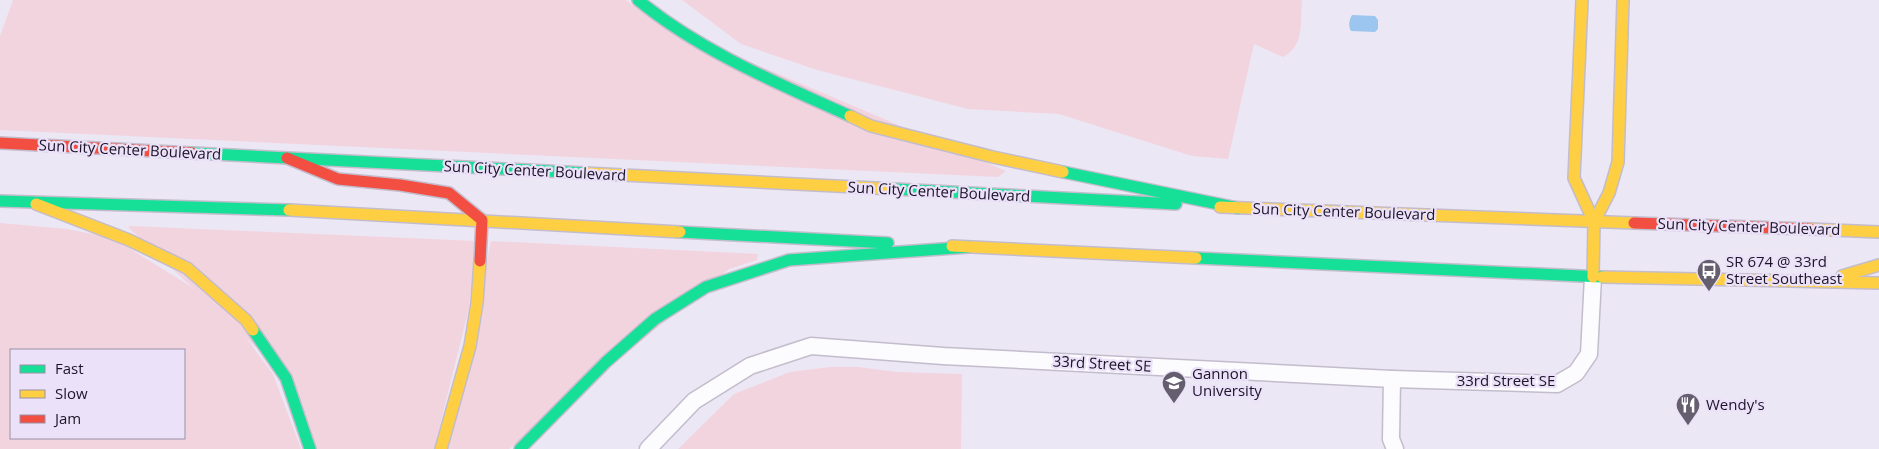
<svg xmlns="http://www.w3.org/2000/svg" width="1879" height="449" font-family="'Open Sans',sans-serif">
<rect width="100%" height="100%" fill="#ece7f4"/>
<g fill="#f2d4df" fill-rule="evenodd">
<path d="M13,0H626L654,21L1006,171L998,177L0,130V36Z"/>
<path d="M682,0H1302C1300,22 1305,46 1283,57L1254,44L1228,159L1192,156L1059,114L968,109L817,70L741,44Z"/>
<path d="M0,223L67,229L113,238L222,306L273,374L301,449H0ZM11,350H184V438H11Z"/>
<path d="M131,226L476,241L469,308L434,449H315L293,382L128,227Z"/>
<path d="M491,241L758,254L757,260L729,269L509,449H448Z"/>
<path d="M830,367H859L896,372L962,374L961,449H678L734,394L790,372Z"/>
</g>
<path fill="#9cc6ef" d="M1352,15L1375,16L1378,20V29L1375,32L1351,31C1348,26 1349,20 1352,15Z"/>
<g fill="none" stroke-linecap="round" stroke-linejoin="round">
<defs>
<g id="street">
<path d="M1392,379L1391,439L1395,449"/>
<path d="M648,449L694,401L750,366L811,346L943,356L1392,379L1557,384L1576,373L1589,354L1593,277"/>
</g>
<g id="fast">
<path d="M638,0C700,51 777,83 850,116"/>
<path d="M192,153L585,173"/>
<path d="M1063,172L1238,208"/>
<path d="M894,189L1176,204"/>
<path d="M0,201L289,210"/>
<path d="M680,232L888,243"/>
<path d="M1196,258L1602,277"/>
<path d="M253,330L286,378L310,449"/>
<path d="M520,449L606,362L655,319L706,287L789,260L969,247"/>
</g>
<g id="slow">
<path d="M1582,0L1574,178L1594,222L1593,277"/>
<path d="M850,116L871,126L993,157L1063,172"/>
<path d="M585,173L894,189"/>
<path d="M36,204L129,240L187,268L246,320L253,330"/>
<path d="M1220,207L1634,223"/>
<path d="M289,210L680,232"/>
<path d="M1594,222L1609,193L1618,162L1623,0"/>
<path d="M1810,229L1879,232"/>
<path d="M952,246L1196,258"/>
<path d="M1842,276L1879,265"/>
<path d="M1602,277L1879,283"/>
<path d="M441,449L470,346L477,303L480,261"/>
</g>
<g id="jam">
<path d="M0,143L192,153"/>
<path d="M287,158L338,179L400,185L449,193L482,220L480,261"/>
<path d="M1634,223L1810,229"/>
</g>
</defs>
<use href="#street" stroke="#c3bccc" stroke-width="19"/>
<use href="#fast" stroke="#c3bccc" stroke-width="14"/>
<use href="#slow" stroke="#c3bccc" stroke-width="14"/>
<use href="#jam" stroke="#c3bccc" stroke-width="14"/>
<use href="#street" stroke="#fcfbfd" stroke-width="16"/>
<use href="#fast" stroke="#16e098" stroke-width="11"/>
<use href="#slow" stroke="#ffcf43" stroke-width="11"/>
<use href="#jam" stroke="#f24e42" stroke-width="11"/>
</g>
<defs>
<symbol id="bus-pin" viewBox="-11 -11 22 30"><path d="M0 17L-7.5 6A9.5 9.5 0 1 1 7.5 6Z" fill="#655e6f" stroke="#ebe2f9"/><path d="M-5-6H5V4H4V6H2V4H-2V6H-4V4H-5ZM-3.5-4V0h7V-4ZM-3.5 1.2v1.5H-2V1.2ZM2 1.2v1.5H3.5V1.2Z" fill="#fff"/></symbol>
<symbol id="university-pin" viewBox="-11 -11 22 30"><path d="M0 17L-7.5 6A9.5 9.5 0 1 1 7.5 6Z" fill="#655e6f" stroke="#ebe2f9"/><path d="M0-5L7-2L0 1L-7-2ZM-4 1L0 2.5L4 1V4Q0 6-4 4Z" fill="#fff"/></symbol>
<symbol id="restaurant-pin" viewBox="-11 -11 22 30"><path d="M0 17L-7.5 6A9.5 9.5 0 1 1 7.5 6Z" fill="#655e6f" stroke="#ebe2f9"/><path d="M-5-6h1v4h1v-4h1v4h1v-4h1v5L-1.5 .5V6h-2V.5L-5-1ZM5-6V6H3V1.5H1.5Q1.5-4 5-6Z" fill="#fff"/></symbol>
</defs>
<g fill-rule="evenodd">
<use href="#bus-pin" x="1695" y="257" width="28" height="38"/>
<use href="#university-pin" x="1160" y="369" width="28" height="38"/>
<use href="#restaurant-pin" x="1674" y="391" width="28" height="38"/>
</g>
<g text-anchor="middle" stroke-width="4.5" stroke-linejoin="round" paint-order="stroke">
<g font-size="15" fill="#1d1428" stroke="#ebe2f9">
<text transform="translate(130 150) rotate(3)" y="5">Sun City Center Boulevard</text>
<text transform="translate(535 171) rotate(3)" y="5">Sun City Center Boulevard</text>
<text transform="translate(939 192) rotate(3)" y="5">Sun City Center Boulevard</text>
<text transform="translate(1344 212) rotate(2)" y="5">Sun City Center Boulevard</text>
<text transform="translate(1749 227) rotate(2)" y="5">Sun City Center Boulevard</text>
<text transform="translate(1102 364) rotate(3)" y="5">33rd Street SE</text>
<text x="1506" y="386">33rd Street SE</text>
</g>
<g font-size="15" fill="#1d1428" stroke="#ebe2f9" text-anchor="start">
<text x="1726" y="267">SR 674 @ 33rd<tspan x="1726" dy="17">Street Southeast</tspan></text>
<text x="1192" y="379">Gannon<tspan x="1192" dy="17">University</tspan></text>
<text x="1706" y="410">Wendy's</text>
</g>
</g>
<rect x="10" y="349" width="175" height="90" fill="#ebe2f9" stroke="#9990a5"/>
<rect x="20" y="365" width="25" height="8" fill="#16e098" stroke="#9990a5"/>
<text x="55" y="374" font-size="15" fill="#1d1428">Fast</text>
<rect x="20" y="390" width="25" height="8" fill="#ffcf43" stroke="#9990a5"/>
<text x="55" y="399" font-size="15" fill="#1d1428">Slow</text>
<rect x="20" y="415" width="25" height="8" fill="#f24e42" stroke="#9990a5"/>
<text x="55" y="424" font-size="15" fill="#1d1428">Jam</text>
</svg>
